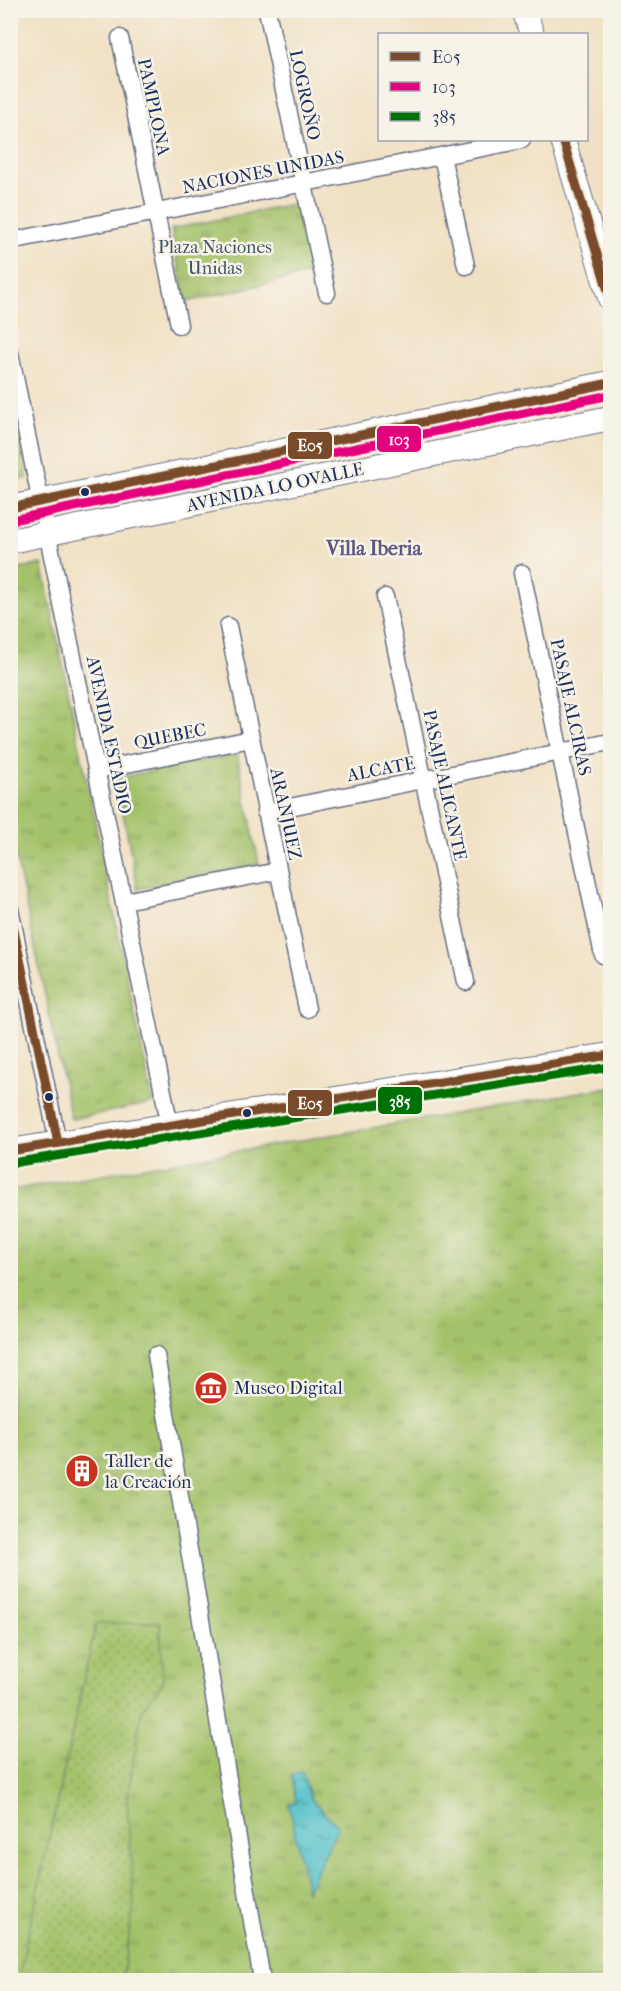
<svg xmlns="http://www.w3.org/2000/svg" width="621" height="1991" font-family="'IM FELL French Canon',serif">
<defs>
<pattern id="park-tufts" width="24" height="20" patternUnits="userSpaceOnUse" patternTransform="scale(1.5)"><rect width="24" height="20" fill="#a4c26a"/><path d="M3 7l-1-3M5 7V3M7 7l1-3M15 17l-1-3M17 17v-4M19 17l1-3" fill="none" stroke="#859e5a"/></pattern>
<pattern id="garden-dots" width="8" height="8" patternUnits="userSpaceOnUse" patternTransform="scale(1.5)"><rect width="8" height="8" fill="#a4c26a"/><path d="M2 2h.1M6 6h.1" fill="none" stroke="#859e5a" stroke-width="1.8" stroke-linecap="round"/></pattern>
<pattern id="water-ripples" width="26" height="14" patternUnits="userSpaceOnUse" patternTransform="scale(1.5)"><rect width="26" height="14" fill="#54c2ca"/><path d="M2 4q2-2 4 0t4 0M15 11q2-2 4 0t4 0" fill="none" stroke="#459ea7"/></pattern>
</defs>
<rect width="100%" height="100%" fill="#f7f3e8"/>
<filter id="ink" filterUnits="userSpaceOnUse"><feTurbulence type="fractalNoise" baseFrequency=".0167" numOctaves="2"/><feDisplacementMap in="SourceGraphic" scale="12" xChannelSelector="R" yChannelSelector="G"/><feConvolveMatrix kernelMatrix="1 2 1 2 8 2 1 2 1" color-interpolation-filters="sRGB"/></filter>
<filter id="wash" filterUnits="userSpaceOnUse"><feTurbulence type="fractalNoise" baseFrequency=".008" numOctaves="4" result="noise"/><feDisplacementMap in="SourceGraphic" scale="24" xChannelSelector="R" yChannelSelector="G"/><feGaussianBlur stdDeviation="1.35" result="paint"/><feColorMatrix in="noise" values="0 0 0 0 0 0 0 0 0 0 0 0 0 0 0 0 0 1.4 0 .05"/><feComposite in="paint" operator="in"/></filter>
<g filter="url(#wash)">
<rect width="100%" height="100%" fill="#f1e1c4"/>
<g fill="url(#park-tufts)" stroke="#607864" stroke-width="1.5">
<path d="M303,202L317,272L186,302L171,229Z"/>
<path d="M10,395L28,478L11,482H10Z"/>
<path d="M42,564L153,1103L71,1119L11,833V571Z"/>
<path d="M237,754L259,864L138,889L116,778Z"/>
<path d="M610,1087V1980H11V1190Z"/>
</g>
<path fill="url(#garden-dots)" stroke="#607864" stroke-width="1.5" d="M160,1622L163,1683L142,1709L127,1801L134,1904L122,1980H18L96,1624Z"/>
<path fill="url(#water-ripples)" stroke="#387894" stroke-width="1.5" d="M302,1772L311,1799L338,1827L307,1891L289,1804L296,1803L292,1775Z"/>
</g>
<g filter="url(#ink)">
<g fill="none" stroke-linecap="round" stroke-linejoin="round">
<defs>
<g id="street">
<path d="M267,10L327,293"/>
<path d="M120,38L179,325"/>
<path d="M442,156L466,266"/>
<path d="M10,241L522,140"/>
<path d="M10,353L170,1126"/>
<path d="M522,573L603,955"/>
<path d="M385,597L466,982"/>
<path d="M228,626L307,1009"/>
<path d="M97,770L251,739"/>
<path d="M265,812L610,742"/>
<path d="M124,901L278,871"/>
<path d="M10,909L58,1143"/>
<path d="M156,1355L262,1980"/>
</g>
<g id="secondary">
<path d="M524,10L532,34"/>
<path d="M563,140L610,298"/>
<path d="M10,508L610,383"/>
<path d="M10,541L610,418"/>
<path d="M10,1151L610,1055"/>
</g>
</defs>
<use href="#street" stroke="#666d82" stroke-width="19"/>
<use href="#secondary" stroke="#666d82" stroke-width="26"/>
<use href="#street" stroke="#fff" stroke-width="16"/>
<use href="#secondary" stroke="#fff" stroke-width="24"/>
<defs>
<g id="bus-1">
<path d="M563,140L610,298"/>
<path d="M10,508L610,383"/>
<path d="M10,911L58,1143"/>
<path d="M10,1151L610,1055"/>
</g>
<path id="bus-2" d="M12,520L610,395"/>
<path id="bus-3" d="M12,1163L610,1067"/>
</defs>
<use href="#bus-1" stroke="#f7f3e8" stroke-width="14"/>
<use href="#bus-2" stroke="#f7f3e8" stroke-width="14"/>
<use href="#bus-3" stroke="#f7f3e8" stroke-width="14"/>
<use href="#bus-1" stroke="#7a4b2a" stroke-width="9"/>
<use href="#bus-2" stroke="#e5007d" stroke-width="9"/>
<use href="#bus-3" stroke="#007106" stroke-width="9"/>
</g>
</g>
<defs>
<symbol id="museum-disc" viewBox="-11 -11 22 22"><circle r="9.5" fill="#c8321e" stroke="#f7f3e8"/><path d="M0-6L6-3V-2H-6V-3ZM-5-1h2V3h-2ZM-1-1h2V3h-2ZM3-1h2V3H3ZM-6 4H6V6H-6Z" fill="#fff"/></symbol>
<symbol id="building-disc" viewBox="-11 -11 22 22"><circle r="9.5" fill="#c8321e" stroke="#f7f3e8"/><path d="M-4-6H4V6H1V3H-1V6H-4ZM-2.5-4.3h1.7v1.8h-1.7ZM.8-4.3h1.7v1.8H.8ZM-2.5-1h1.7V.8h-1.7ZM.8-1h1.7V.8H.8Z" fill="#fff"/></symbol>
</defs>
<g fill-rule="evenodd">
<use href="#museum-disc" x="192" y="1369" width="38" height="38"/>
<use href="#building-disc" x="63" y="1452" width="38" height="38"/>
</g>
<g fill="#1b2f5e" stroke="#f7f3e8" stroke-width="2">
<circle cx="85" cy="492" r="5"/>
<circle cx="49" cy="1097" r="5"/>
<circle cx="247" cy="1113" r="5"/>
</g>
<g text-anchor="middle" stroke-width="5" stroke-linejoin="round" paint-order="stroke">
<g font-size="18" fill="#1b2f5e" stroke="#f7f3e8">
<text transform="translate(305 95) rotate(78)" y="6">LOGROÑO</text>
<text transform="translate(154 107) rotate(78)" y="6">PAMPLONA</text>
<text transform="translate(263 172) rotate(-11)" y="6">NACIONES UNIDAS</text>
<text transform="translate(275 487) rotate(-12)" y="6">AVENIDA LO OVALLE</text>
<text transform="translate(571 707) rotate(78)" y="6">PASAJE ALCIRAS</text>
<text transform="translate(109 735) rotate(78)" y="6">AVENIDA ESTADIO</text>
<text transform="translate(170 736) rotate(-11)" y="6">QUEBEC</text>
<text transform="translate(381 769) rotate(-11)" y="6">ALCATE</text>
<text transform="translate(445 785) rotate(78)" y="6">PASAJE ALICANTE</text>
<text transform="translate(286 814) rotate(78)" y="6">ARANJUEZ</text>
</g>
<g font-size="18" fill="#3d5461" stroke="#f7f3e8">
<text x="215" y="253">Plaza Naciones<tspan x="215" dy="21">Unidas</tspan></text>
</g>
<g font-size="18" fill="#1b2f5e" stroke="#f7f3e8" text-anchor="start">
<text x="234" y="1394">Museo Digital</text>
<text x="105" y="1467">Taller de<tspan x="105" dy="21">la Creación</tspan></text>
</g>
<g font-size="20" font-weight="bold" fill="#625781" stroke="#f7f3e8">
<text x="374" y="555">Villa Iberia</text>
</g>
</g>
<g stroke="#f7f3e8" stroke-width="2">
<rect x="376" y="425" width="46" height="28" rx="6" fill="#e5007d"/>
<rect x="287" y="431" width="46" height="29" rx="6" fill="#7a4b2a"/>
<rect x="377" y="1086" width="46" height="29" rx="6" fill="#007106"/>
<rect x="287" y="1089" width="46" height="28" rx="6" fill="#7a4b2a"/>
</g>
<g font-size="16" text-anchor="middle" font-weight="bold" fill="#fff">
<text x="399" y="445">103</text>
<text x="310" y="451">E05</text>
<text x="400" y="1107">385</text>
<text x="310" y="1109">E05</text>
</g>
<rect width="621" height="1991" fill="none" stroke="#f7f3e8" stroke-width="36"/>
<rect x="378" y="33" width="210" height="108" fill="#f7f3e8" stroke="#9fa5b1" stroke-width="1.5"/>
<rect x="390" y="52" width="30" height="9" fill="#7a4b2a" stroke="#9fa5b1" stroke-width="1.5"/>
<text x="432" y="63" font-size="18" fill="#1b2f5e">E05</text>
<rect x="390" y="82" width="30" height="9" fill="#e5007d" stroke="#9fa5b1" stroke-width="1.5"/>
<text x="432" y="93" font-size="18" fill="#1b2f5e">103</text>
<rect x="390" y="112" width="30" height="9" fill="#007106" stroke="#9fa5b1" stroke-width="1.5"/>
<text x="432" y="123" font-size="18" fill="#1b2f5e">385</text>
</svg>
